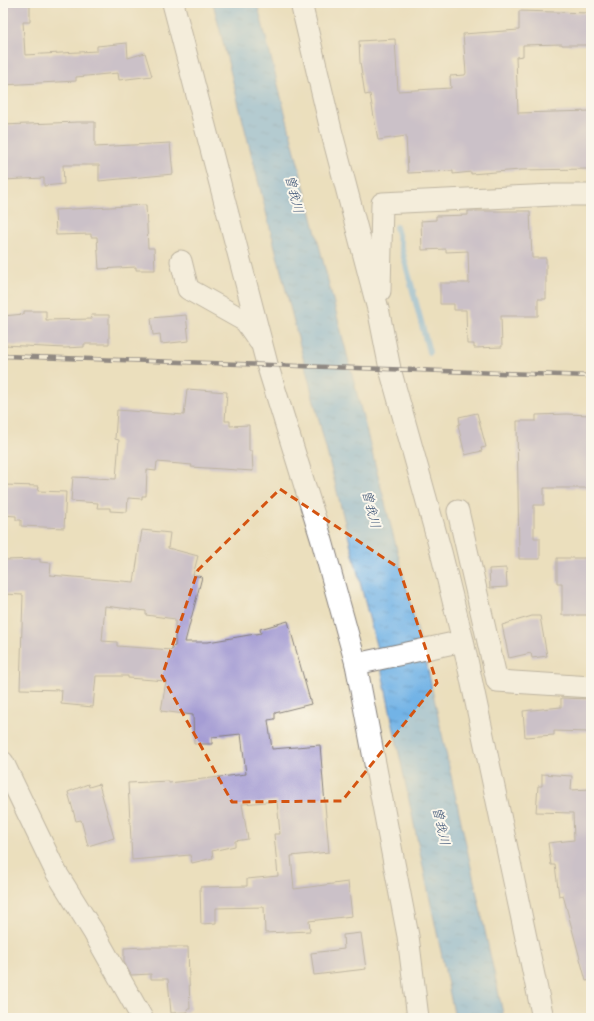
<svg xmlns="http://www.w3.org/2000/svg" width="594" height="1021" font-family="'Balsamiq Sans','Klee One',sans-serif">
<defs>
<pattern id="water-ripples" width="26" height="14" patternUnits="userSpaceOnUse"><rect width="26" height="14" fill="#72b3e6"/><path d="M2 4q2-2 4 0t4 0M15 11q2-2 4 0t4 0" fill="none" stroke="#5d91bc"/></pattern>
</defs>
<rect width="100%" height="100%" fill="#fbf7ec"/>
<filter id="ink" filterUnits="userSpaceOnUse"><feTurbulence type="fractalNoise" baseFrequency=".025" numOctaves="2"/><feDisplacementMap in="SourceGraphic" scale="8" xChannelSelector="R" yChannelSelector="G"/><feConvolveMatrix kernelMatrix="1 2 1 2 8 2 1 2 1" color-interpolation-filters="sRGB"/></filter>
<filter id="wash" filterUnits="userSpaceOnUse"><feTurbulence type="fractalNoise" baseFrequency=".012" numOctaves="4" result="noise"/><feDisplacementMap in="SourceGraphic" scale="16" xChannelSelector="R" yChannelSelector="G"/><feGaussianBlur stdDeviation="0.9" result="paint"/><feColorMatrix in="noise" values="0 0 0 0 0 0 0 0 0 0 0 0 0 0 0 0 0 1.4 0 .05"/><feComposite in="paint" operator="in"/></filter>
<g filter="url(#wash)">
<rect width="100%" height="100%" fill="#ebdfbd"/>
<path fill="url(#water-ripples)" stroke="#4a6a90" d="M213,3H257L429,675L504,1018H455L377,649Z"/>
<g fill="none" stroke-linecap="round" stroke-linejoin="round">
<path stroke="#72b3e6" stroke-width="6" d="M396,227L429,352"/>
</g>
<g id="blocks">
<g fill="#a59dd4" fill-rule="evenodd">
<path d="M3,3H30V22H23L25,55L97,51V46L127,43L128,58L145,53L152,76L119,80L118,73L76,77V81L3,85Z"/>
<path d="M519,11L590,13V45H562V44L523,45V56L516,57L518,113L591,111V166H588V169L520,170L471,174V172L453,174V171L408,173L406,136L378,140L370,94L365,95L360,62L359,41L395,39L398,91L451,88L450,76L465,75L466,73L463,34L519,30Z"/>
<path d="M78,122H95V147L170,143L173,174L99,181V165H63L64,184L44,186V178L3,180V125Z"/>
<path d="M146,205L148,248H154L155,270H136V267L99,269L97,237H91V234L56,235L55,210Z"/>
<path d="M468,211H530L532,258H546V299H538V316H501L502,347L474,348V344H467L466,310H454V304H440V283H469L468,251L446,252V249L422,250L421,221L436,220V216L468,215Z"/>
<path d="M24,311H46V320L92,319L91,315H109V344H84V347L65,348L3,345V316L24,314Z"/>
<path d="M186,315L189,341L161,344L160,334L153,335L151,318Z"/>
<path d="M187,389L227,392L225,421H230V426L249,425V451H252L253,471L191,467L192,465L157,462L156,471L147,470L146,496H142V499L128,498L127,512L110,511V508H97L98,503L71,501L73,477L116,479L119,440L115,439L117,410L184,415Z"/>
<path d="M477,413L486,447L481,448L482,451L465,455L458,425L460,424L459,417Z"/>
<path d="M566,414L591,415V488H544V505H534V538H540V559H519L517,421H536V415Z"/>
<path d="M3,485L39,486L38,491L66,492L64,528L21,526V520H16V516L3,515Z"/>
<path d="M142,530L170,533L168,548L198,556L193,575L202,577L185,642H208L261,633L260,629L288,621L311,704L275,713V719L268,720L272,749L320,745L329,852L291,856L294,889L348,882L352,916L309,921L310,931L265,933L264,907L216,908V923L201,924L200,887L247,886V879L278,876L274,834H280L277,801L242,804L248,839L235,841V846L212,851L213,858L192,863L190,855L132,860L128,783L169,781V783L246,774L241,734L212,737V744H194L193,715L161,711L166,681L128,678V676H96L93,707L61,704L62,690L20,689L23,595L3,594V560L40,559V562L51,563L50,575L134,582ZM105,606L146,611V615L175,619V646L172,647V650L117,646V642L102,641Z"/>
<path d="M557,558H589L591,615H562V583H557Z"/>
<path d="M506,568L507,587L490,588L489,569Z"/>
<path d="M532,616H540L547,656L532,658L531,653L509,658L502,625Z"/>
<path d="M561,698L591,699V727H588V732L554,731V735L525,737L523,711L561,707Z"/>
<path d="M542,774L572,776L571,790L591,789V980L586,981L563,895L559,896L555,865H551L548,843L574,840L573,813L536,812L538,786H542Z"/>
<path d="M88,784L89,787L99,784L114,838L88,846L81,820L76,821L68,792Z"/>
<path d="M361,933L366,969L314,975L311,953L344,949L343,935Z"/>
<path d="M144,947H188L190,1009H187L188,1012L171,1013L168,979H151V974L131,975L124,962V948Z"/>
</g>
</g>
</g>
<g filter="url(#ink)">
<use href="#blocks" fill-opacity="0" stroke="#86807c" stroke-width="1"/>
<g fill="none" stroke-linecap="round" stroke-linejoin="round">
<defs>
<g id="minor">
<path d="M173,3L267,364L322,541L356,664L408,936L418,1018"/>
<path d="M301,3L331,130L379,313L390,369L441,552L463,641L543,1018"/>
<path d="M181,261L188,289L245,321L259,341"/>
<path d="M380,291L382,203L554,195H591"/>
<path d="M458,511L497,681L591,687"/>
<path d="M356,664L463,641"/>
<path d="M3,762L56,872L94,933L142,1018"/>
</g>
</defs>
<use href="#minor" stroke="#86807c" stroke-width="23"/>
<use href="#minor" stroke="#fff" stroke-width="21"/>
<defs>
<path id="rail" d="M3,356L591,376"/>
</defs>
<use href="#rail" stroke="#22223b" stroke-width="4.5"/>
<use href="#rail" stroke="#fbf7ec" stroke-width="3" stroke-dasharray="9" stroke-linecap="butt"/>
</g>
</g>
<path d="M0 0H594V1021H0ZM280,489L399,568L437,683L342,801L232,802L162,676L198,570Z" fill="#ebdfbd" fill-opacity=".55" fill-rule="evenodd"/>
<path fill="none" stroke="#d45411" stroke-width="3" stroke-dasharray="8 5" stroke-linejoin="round" d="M280,489L399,568L437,683L342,801L232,802L162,676L198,570Z"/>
<g text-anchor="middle" stroke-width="4" stroke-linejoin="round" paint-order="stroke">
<g font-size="13" font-style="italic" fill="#3e5577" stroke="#fbf7ec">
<text transform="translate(295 194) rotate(76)" y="5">曽我川</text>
<text transform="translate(372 509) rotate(76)" y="5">曽我川</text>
<text transform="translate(442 826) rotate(78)" y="5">曽我川</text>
</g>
</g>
<rect width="594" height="1021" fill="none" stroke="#fbf7ec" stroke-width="16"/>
</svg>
